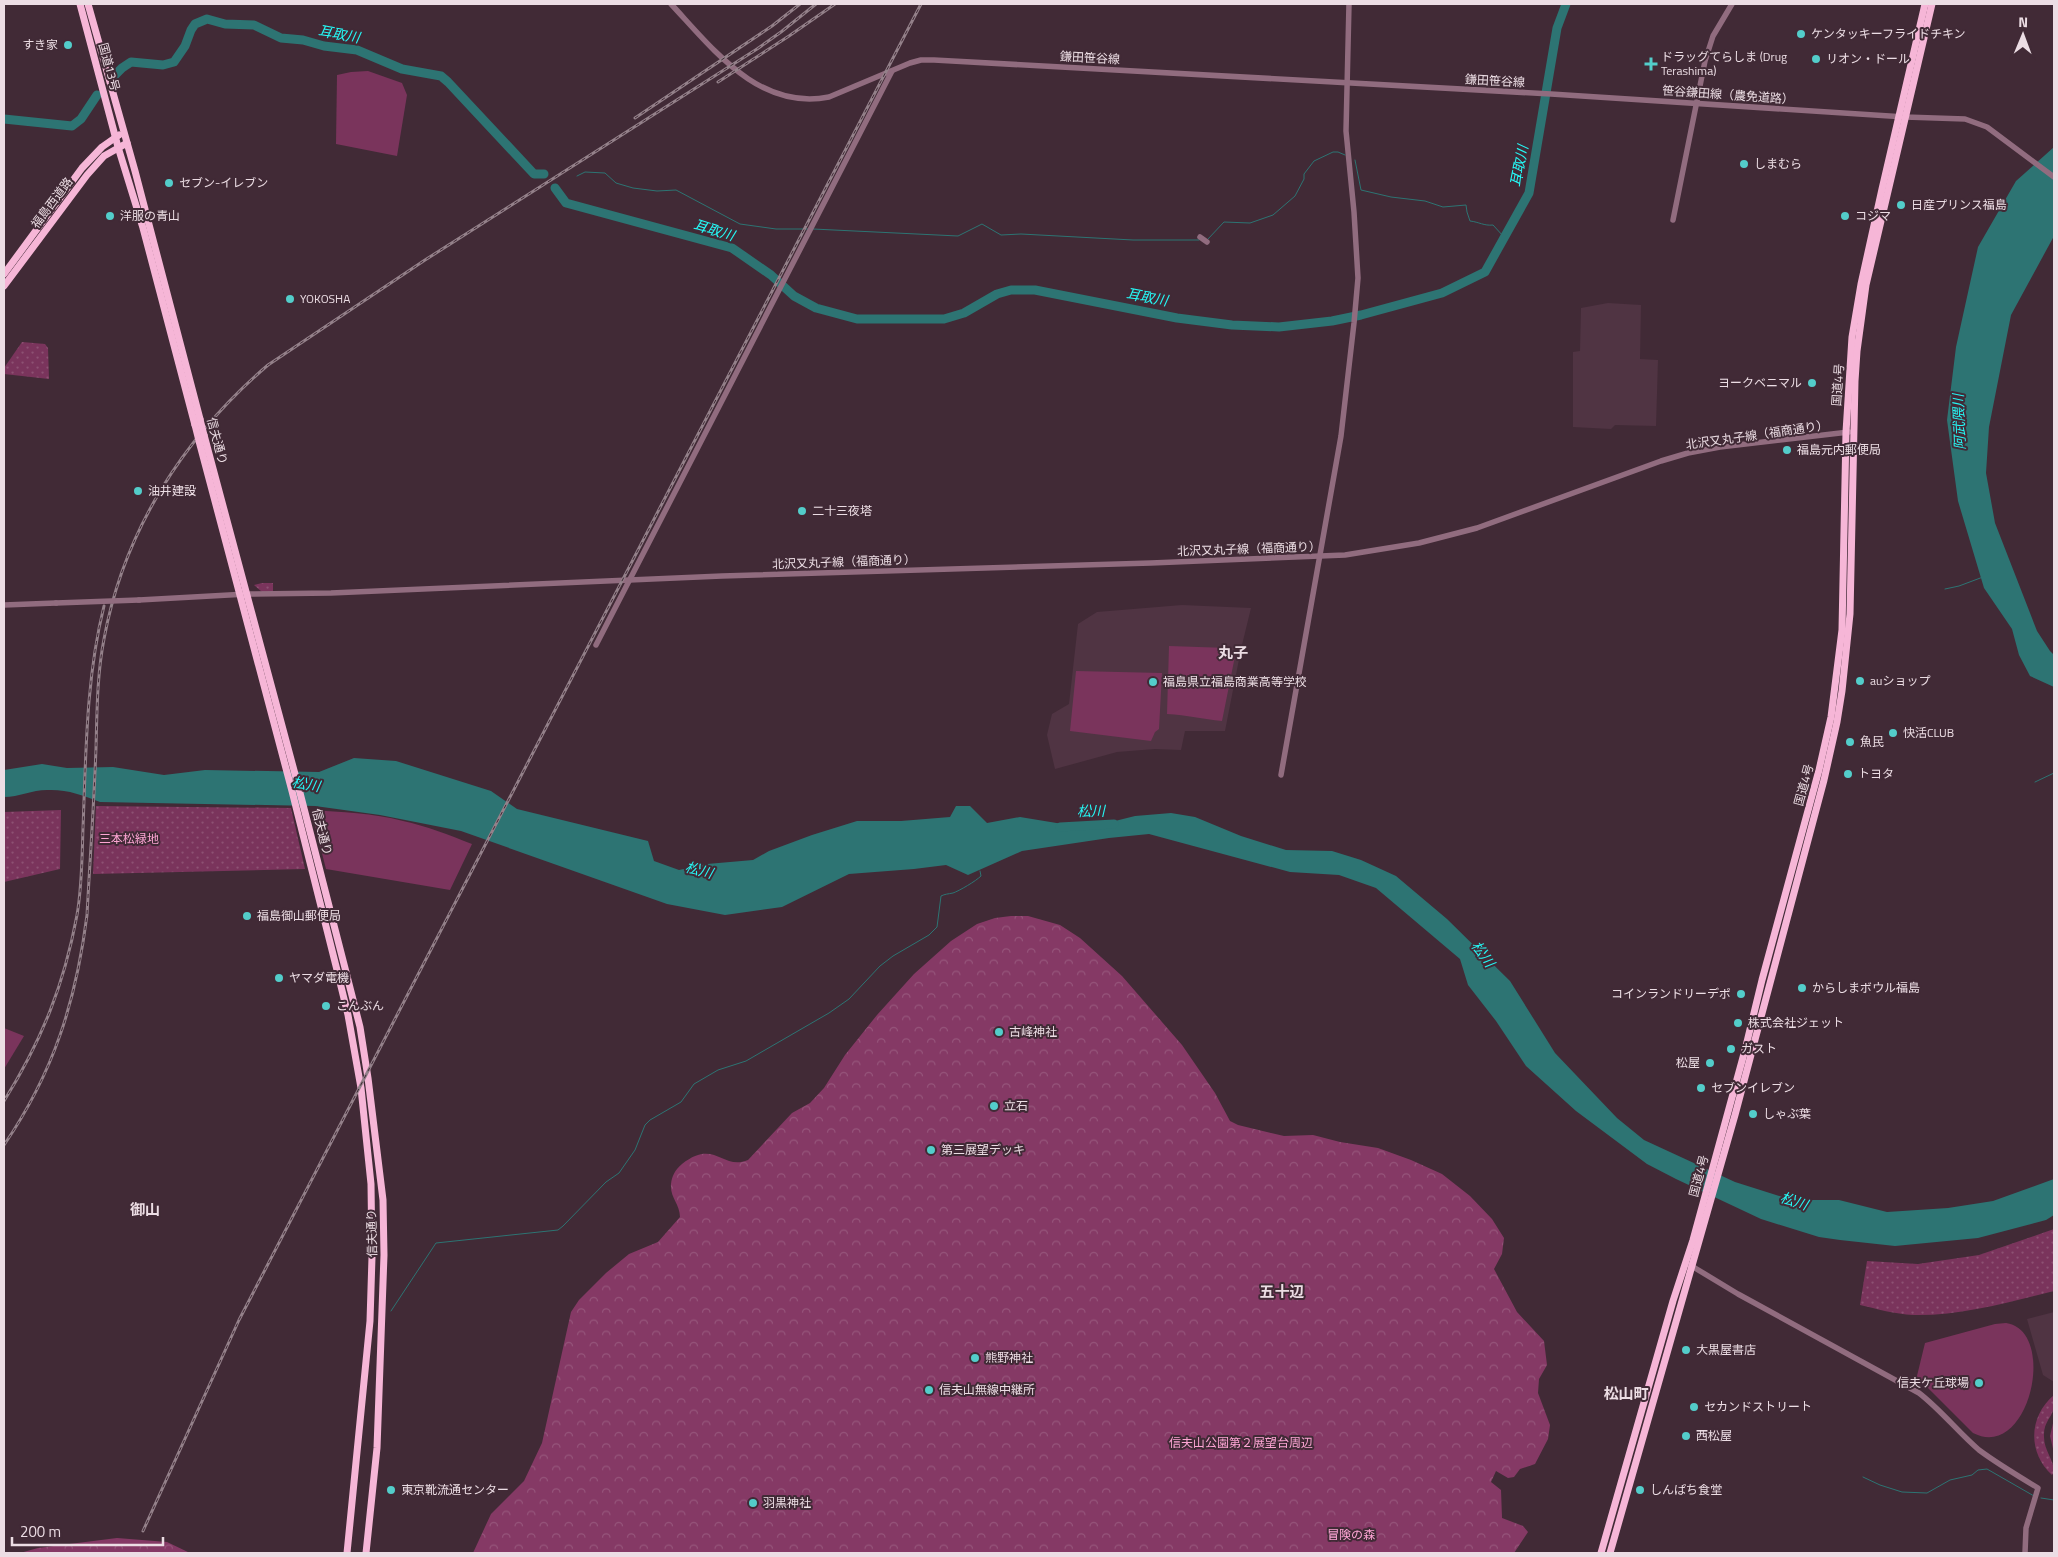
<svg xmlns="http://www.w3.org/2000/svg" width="2058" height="1557" font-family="'Titillium Web','Noto Sans JP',sans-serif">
<defs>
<pattern id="grass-dots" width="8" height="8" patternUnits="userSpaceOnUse" patternTransform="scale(1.25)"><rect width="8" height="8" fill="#7a345c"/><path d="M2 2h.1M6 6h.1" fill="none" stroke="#8d5173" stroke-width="1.8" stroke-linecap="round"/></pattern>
<pattern id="forest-crowns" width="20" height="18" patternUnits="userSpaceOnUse" patternTransform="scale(1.25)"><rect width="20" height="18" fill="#853965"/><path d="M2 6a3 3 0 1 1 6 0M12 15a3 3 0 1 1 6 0" fill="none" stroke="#96557b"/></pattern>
</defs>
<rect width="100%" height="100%" fill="#412a36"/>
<g fill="#503443">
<path d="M1608,303L1641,305L1640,359L1658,360L1656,426L1615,425L1611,429L1573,427V352L1580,351L1581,308Z"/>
<path d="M1182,605L1251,608L1241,649L1225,731H1185L1181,750L1155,749L1117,752L1055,769L1047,735L1052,714L1069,704L1078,624L1097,612Z"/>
<path d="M2054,1312V1382L2043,1375L2027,1319Z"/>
</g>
<g fill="url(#grass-dots)">
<path d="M22,342L45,344L48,348L49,379L4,374V368Z"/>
<path d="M262,583H273V592H262L254,585Z"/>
<path d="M96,806L291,808L305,869L93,874Z"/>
<path d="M61,810L60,869L4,882V812Z"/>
<path d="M2054,1229V1291C2009,1302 1961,1316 1913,1315C1895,1314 1877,1309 1860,1305L1867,1261L1918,1264L1979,1255Z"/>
<path d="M2054,1395C2054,1399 2055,1404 2054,1407C2052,1418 2043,1422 2044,1437C2044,1451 2054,1459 2054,1472L2052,1475C2027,1452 2029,1416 2054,1395Z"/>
</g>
<g fill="url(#forest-crowns)">
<path d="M1011,916H1028L1060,925L1080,938L1122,976L1182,1045L1215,1093L1230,1121L1238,1125L1284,1136L1313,1135L1340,1142L1378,1148L1411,1160L1442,1174L1470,1196L1492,1219L1504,1238L1502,1254L1494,1269L1517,1312L1544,1341L1547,1365L1539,1379L1538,1393L1550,1425L1548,1439L1535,1464L1520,1469L1514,1477L1508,1478L1496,1471L1491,1482L1501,1490L1502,1518L1523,1526L1528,1532L1514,1553H473L491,1514L524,1481L542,1443L571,1312L579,1300L606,1273L629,1254L658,1242L680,1217C680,1204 670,1198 671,1184C672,1176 675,1170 682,1164C715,1138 722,1171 748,1160L792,1113L810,1103L824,1088L845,1055L877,1015L914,974L951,941L977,924L995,918Z"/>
<path d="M117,1538L167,1542L190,1553H20L38,1548Z"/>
</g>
<g fill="#7a345c">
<path d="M368,71L402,83L407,95L397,156L336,144L337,75L351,72Z"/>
<path d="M1169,646L1228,648L1235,656L1222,721C1203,719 1187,715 1167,714Z"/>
<path d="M1076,671L1162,673L1159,729L1155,732L1151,741L1070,731Z"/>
<path d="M311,810C341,812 373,813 403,821C426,826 449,835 472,844L450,890L326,869Z"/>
<path d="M4,1028L24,1036L4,1069Z"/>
<path d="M2006,1323C2058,1330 2030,1462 1973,1433L1925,1385L1916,1380L1925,1343L1995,1324Z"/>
<path d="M2054,1419V1453L2050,1436Z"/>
</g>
<g fill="#2d7473">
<path d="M2054,147V236L2011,315L1989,427L1986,473L1995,523L2037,631L2050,651L2054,655V687L2030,676L2019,655L2012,629L1984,588L1958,501L1947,420L1956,347L1978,247L2016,181Z"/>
<path d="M354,758L396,761L491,791L517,809L648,841L654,861L679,870L707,864L753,860L769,851L812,835L857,821H901L950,817L956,806H970L987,823L1020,817L1087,828L1135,816L1171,813L1195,817L1241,836L1286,850L1332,851L1361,860L1396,876L1447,919L1510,981L1555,1053L1617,1118L1644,1140L1735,1182L1792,1200H1839L1887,1212L1948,1208L1993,1201L2054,1179V1215L2046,1220L1978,1238L1895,1246L1840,1240L1819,1237L1761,1219L1676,1179L1647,1164L1576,1111L1526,1066L1496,1021L1468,985L1460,959L1376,888L1339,875L1290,872L1149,834L1109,838L1022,851L968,875L946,865L914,869L849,874L782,907L725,915L667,904L461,831L380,815L315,806L100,802C83,795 66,789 47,790C32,790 19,797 4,797V770L42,764L67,768L113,767L164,775L205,770L319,772Z"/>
</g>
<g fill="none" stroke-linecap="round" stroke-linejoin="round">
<g stroke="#2d7473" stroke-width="1">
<path d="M1355,160L1361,190L1391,197L1425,201L1443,207L1466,205L1467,212L1470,221C1479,222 1484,226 1493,225L1504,237"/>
<path d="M577,176L585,172L605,173L616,183L633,188L657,191L676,190L740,224L776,229H809"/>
<path d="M813,229L958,236L982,224L1001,235L1021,234L1133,240H1199"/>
<path d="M1208,239L1224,222L1250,223L1273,215L1295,196L1304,179V174L1314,161L1333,152H1338L1345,155"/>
<path d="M1945,589L1959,586L1983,577"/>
<path d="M2035,782L2054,773"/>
<path d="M391,1311L436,1243L558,1230L563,1226L606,1182L619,1173L635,1150L645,1125L650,1120L681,1102L694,1084L718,1070L746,1061L829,1013L849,999L880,966L893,956L929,935L937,927L941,896C945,894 948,894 953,893C959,891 976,881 981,876L980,871"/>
<path d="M1863,1477L1880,1485L1902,1492L1927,1493L1950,1480L1972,1475L1978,1470L1987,1469L2034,1496"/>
<path d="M2041,1498L2054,1500"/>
</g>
<g stroke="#2d7473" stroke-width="9">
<path d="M115,75L122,68L131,62L163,65L174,62L185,46L191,30L195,24L207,19L225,24L254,25L281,38L303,40L324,46L357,50L402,69L441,76L448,82L534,174H544"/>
<path d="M4,119L72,126L81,119L97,95"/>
<path d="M555,188L566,203L732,248L771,275L794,296L816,308L857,319H944L964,313L997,294L1011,290H1035L1177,318L1232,325L1279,327L1332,321L1361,315L1442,293L1485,272L1529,193L1557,28L1566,4"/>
<path d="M1060,827L1114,824"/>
</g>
<g stroke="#916c7f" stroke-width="5.5">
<path d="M671,4C713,49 759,111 829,97L910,63L921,60H934L1551,94L1905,117L1965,119L1987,127L2054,177"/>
<path d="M1673,220L1705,61L1713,36L1732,4"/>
<path d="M1200,237L1207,242"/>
<path d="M139,600L247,594L331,593L722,576L1151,563L1345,555L1419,543L1477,528L1661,461L1688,453L1720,447L1849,432"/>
<path d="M4,605L56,603"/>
<path d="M596,645L892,71"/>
<path d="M1281,775L1341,436L1354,323L1358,278L1354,212L1346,131L1349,4"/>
<path d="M1690,1265L1738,1294L1919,1393C1941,1410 1958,1432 1979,1450C1998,1464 2018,1476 2038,1488L2026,1528L2025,1553"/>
</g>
<g stroke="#f6b6d7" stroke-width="7">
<path d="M80,4L118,147L143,228L195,425"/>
<path d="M88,4L135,171L200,419"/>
<path d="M4,274L82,168L102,147L119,135"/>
<path d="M4,286L87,175L104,156L127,143"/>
<path d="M204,435L299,789L345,968L360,1027L368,1078L383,1200L384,1255L377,1448L366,1553"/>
<path d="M199,441L292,791L337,970L348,1015L361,1088L371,1184L372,1257L370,1321L347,1553"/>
<path d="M1601,1553L1673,1301L1693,1240L1745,1050L1762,980L1819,770L1831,717L1842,630L1846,432L1852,337L1861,284L1882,189L1925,4"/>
<path d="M1610,1553L1735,1115L1824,780L1837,722L1842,691L1850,614L1855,381L1857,351L1866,285L1932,4"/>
</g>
<defs>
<g id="rail">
<path d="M718,82L789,36L835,4"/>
<path d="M635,118L772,26L800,4"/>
<path d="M4,1101C42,1040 64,985 77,915C82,887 82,857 83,828C86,753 86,678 104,606"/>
<path d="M4,1145C54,1072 76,1001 87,915C90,859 94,804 96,748C97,712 97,675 104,639C124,530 184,437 268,365L425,260L757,49L781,32L816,4"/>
<path d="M143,1531L239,1320L921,4"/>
</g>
</defs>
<use href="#rail" stroke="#94818a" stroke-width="3"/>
<use href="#rail" stroke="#412a36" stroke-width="1" stroke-dasharray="4" stroke-linecap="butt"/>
<path stroke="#916c7f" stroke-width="5.5" d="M56,603L139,600"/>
<g stroke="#f6b6d7" stroke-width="7">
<path d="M200,419L204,435"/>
<path d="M195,425L199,441"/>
</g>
</g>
<g fill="#53cdca" stroke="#412a36" stroke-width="2">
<circle cx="1801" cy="34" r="5"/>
<circle cx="68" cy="45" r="5"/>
<circle cx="1816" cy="59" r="5"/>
<path d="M1648.5 56.5h5v5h5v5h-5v5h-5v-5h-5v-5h5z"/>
<circle cx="1744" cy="164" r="5"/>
<circle cx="169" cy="183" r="5"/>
<circle cx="1901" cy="205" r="5"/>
<circle cx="110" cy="216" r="5"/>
<circle cx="1845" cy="216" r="5"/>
<circle cx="290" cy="299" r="5"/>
<circle cx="1812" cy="383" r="5"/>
<circle cx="1787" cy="450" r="5"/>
<circle cx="138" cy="491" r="5"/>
<circle cx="802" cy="511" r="5"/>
<circle cx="1860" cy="681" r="5"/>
<circle cx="1153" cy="682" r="5"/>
<circle cx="1893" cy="733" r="5"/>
<circle cx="1850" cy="742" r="5"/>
<circle cx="1848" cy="774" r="5"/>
<circle cx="247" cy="916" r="5"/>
<circle cx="279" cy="978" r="5"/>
<circle cx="1802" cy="988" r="5"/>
<circle cx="1741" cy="994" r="5"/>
<circle cx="326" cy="1006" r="5"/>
<circle cx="1738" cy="1023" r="5"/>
<circle cx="999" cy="1032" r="5"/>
<circle cx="1731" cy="1049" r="5"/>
<circle cx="1710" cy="1063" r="5"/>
<circle cx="1701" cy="1088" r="5"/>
<circle cx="994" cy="1106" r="5"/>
<circle cx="1753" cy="1114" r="5"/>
<circle cx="931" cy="1150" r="5"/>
<circle cx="1686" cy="1350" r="5"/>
<circle cx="975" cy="1358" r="5"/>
<circle cx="1979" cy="1383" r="5"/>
<circle cx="929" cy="1390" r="5"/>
<circle cx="1694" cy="1407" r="5"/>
<circle cx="1686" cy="1436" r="5"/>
<circle cx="391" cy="1490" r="5"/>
<circle cx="1640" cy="1490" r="5"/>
<circle cx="753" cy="1503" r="5"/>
</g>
<g text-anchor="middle" stroke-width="4" stroke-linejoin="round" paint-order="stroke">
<g font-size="12" fill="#ecdde4" stroke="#412a36" text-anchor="start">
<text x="1811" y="38">ケンタッキーフライドチキン</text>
<text x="58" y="49" text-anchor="end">すき家</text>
<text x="1661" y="61">ドラッグてらしま (Drug<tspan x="1661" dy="14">Terashima)</tspan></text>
<text x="1826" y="63">リオン・ドール</text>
<text x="1754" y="168">しまむら</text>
<text x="179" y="187">セブン-イレブン</text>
<text x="1911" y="209">日産プリンス福島</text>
<text x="120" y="220">洋服の青山</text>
<text x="1855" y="220">コジマ</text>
<text x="300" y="303">YOKOSHA</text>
<text x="1802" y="387" text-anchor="end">ヨークベニマル</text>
<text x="1797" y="454">福島元内郵便局</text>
<text x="148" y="495">油井建設</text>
<text x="812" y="515">二十三夜塔</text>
<text x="1870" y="685">auショップ</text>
<text x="1163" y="686">福島県立福島商業高等学校</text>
<text x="1903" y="737">快活CLUB</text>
<text x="1860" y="746">魚民</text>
<text x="1858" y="778">トヨタ</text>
<text x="257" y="920">福島御山郵便局</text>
<text x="289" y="982">ヤマダ電機</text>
<text x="1812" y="992">からしまボウル福島</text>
<text x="1731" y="998" text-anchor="end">コインランドリーデポ</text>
<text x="336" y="1010">こんぶん</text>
<text x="1748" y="1027">株式会社ジェット</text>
<text x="1009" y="1036">古峰神社</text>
<text x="1741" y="1053">ガスト</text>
<text x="1700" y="1067" text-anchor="end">松屋</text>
<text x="1711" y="1092">セブンイレブン</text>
<text x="1004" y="1110">立石</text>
<text x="1763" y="1118">しゃぶ葉</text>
<text x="941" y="1154">第三展望デッキ</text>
<text x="1696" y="1354">大黒屋書店</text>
<text x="985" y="1362">熊野神社</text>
<text x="1969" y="1387" text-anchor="end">信夫ケ丘球場</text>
<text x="939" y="1394">信夫山無線中継所</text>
<text x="1704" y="1411">セカンドストリート</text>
<text x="1696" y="1440">西松屋</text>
<text x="401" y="1494">東京靴流通センター</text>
<text x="1650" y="1494">しんぱち食堂</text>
<text x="763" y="1507">羽黒神社</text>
</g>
<g font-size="12" fill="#ecdde4" stroke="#412a36">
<text transform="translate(1090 58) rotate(3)" y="4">鎌田笹谷線</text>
<text transform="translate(109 67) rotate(75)" y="4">国道13号</text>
<text transform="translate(1495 81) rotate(3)" y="4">鎌田笹谷線</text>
<text transform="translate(1728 95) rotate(4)" y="4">笹谷鎌田線（農免道路）</text>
<text transform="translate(52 203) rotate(-53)" y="4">福島西道路</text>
<text transform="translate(1838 385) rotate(-86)" y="4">国道4号</text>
<text transform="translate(1757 435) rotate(-8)" y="4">北沢又丸子線（福商通り）</text>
<text transform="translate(217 441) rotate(75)" y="4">信夫通り</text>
<text transform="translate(1249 549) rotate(-2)" y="4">北沢又丸子線（福商通り）</text>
<text transform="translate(844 562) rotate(-2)" y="4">北沢又丸子線（福商通り）</text>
<text transform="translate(1804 785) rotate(-75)" y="4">国道4号</text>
<text transform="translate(322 832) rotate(76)" y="4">信夫通り</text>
<text transform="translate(1699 1176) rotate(-75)" y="4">国道4号</text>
<text transform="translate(372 1233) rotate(-91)" y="4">信夫通り</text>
</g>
<g font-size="12" fill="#fda5d4" stroke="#412a36">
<text x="129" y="843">三本松緑地</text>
<text x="1241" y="1447">信夫山公園第２展望台周辺</text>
<text x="1351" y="1539">冒険の森</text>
</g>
<g font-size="14" font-style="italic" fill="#25f8f5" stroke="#412a36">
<text transform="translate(339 34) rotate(10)" y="5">耳取川</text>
<text transform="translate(1519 166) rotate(-79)" y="5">耳取川</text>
<text transform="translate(714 230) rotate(17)" y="5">耳取川</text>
<text transform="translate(1147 297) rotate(10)" y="5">耳取川</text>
<text transform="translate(1959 422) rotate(-92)" y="5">阿武隈川</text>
<text transform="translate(306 784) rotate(10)" y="5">松川</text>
<text transform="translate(1091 811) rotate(-1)" y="5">松川</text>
<text transform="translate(699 870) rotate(15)" y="5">松川</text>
<text transform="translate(1483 954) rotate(54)" y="5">松川</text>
<text transform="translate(1794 1201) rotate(18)" y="5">松川</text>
</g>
<g font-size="15" font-weight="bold" fill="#ecdde4" stroke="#412a36">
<text x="1233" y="658">丸子</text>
<text x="145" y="1215">御山</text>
<text x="1282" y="1297">五十辺</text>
<text x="1626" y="1399">松山町</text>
</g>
</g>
<rect width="2058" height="1557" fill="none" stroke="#ecdde4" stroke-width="10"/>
<g transform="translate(2023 35) rotate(1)" stroke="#412a36" stroke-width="4" paint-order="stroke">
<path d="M0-4L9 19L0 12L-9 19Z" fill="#ecdde4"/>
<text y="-8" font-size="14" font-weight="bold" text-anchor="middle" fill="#ecdde4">N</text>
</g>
<path d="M12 1537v8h151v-8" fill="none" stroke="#ecdde4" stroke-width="2.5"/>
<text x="20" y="1537" font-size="15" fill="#ecdde4" stroke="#412a36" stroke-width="4" paint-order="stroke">200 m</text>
</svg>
